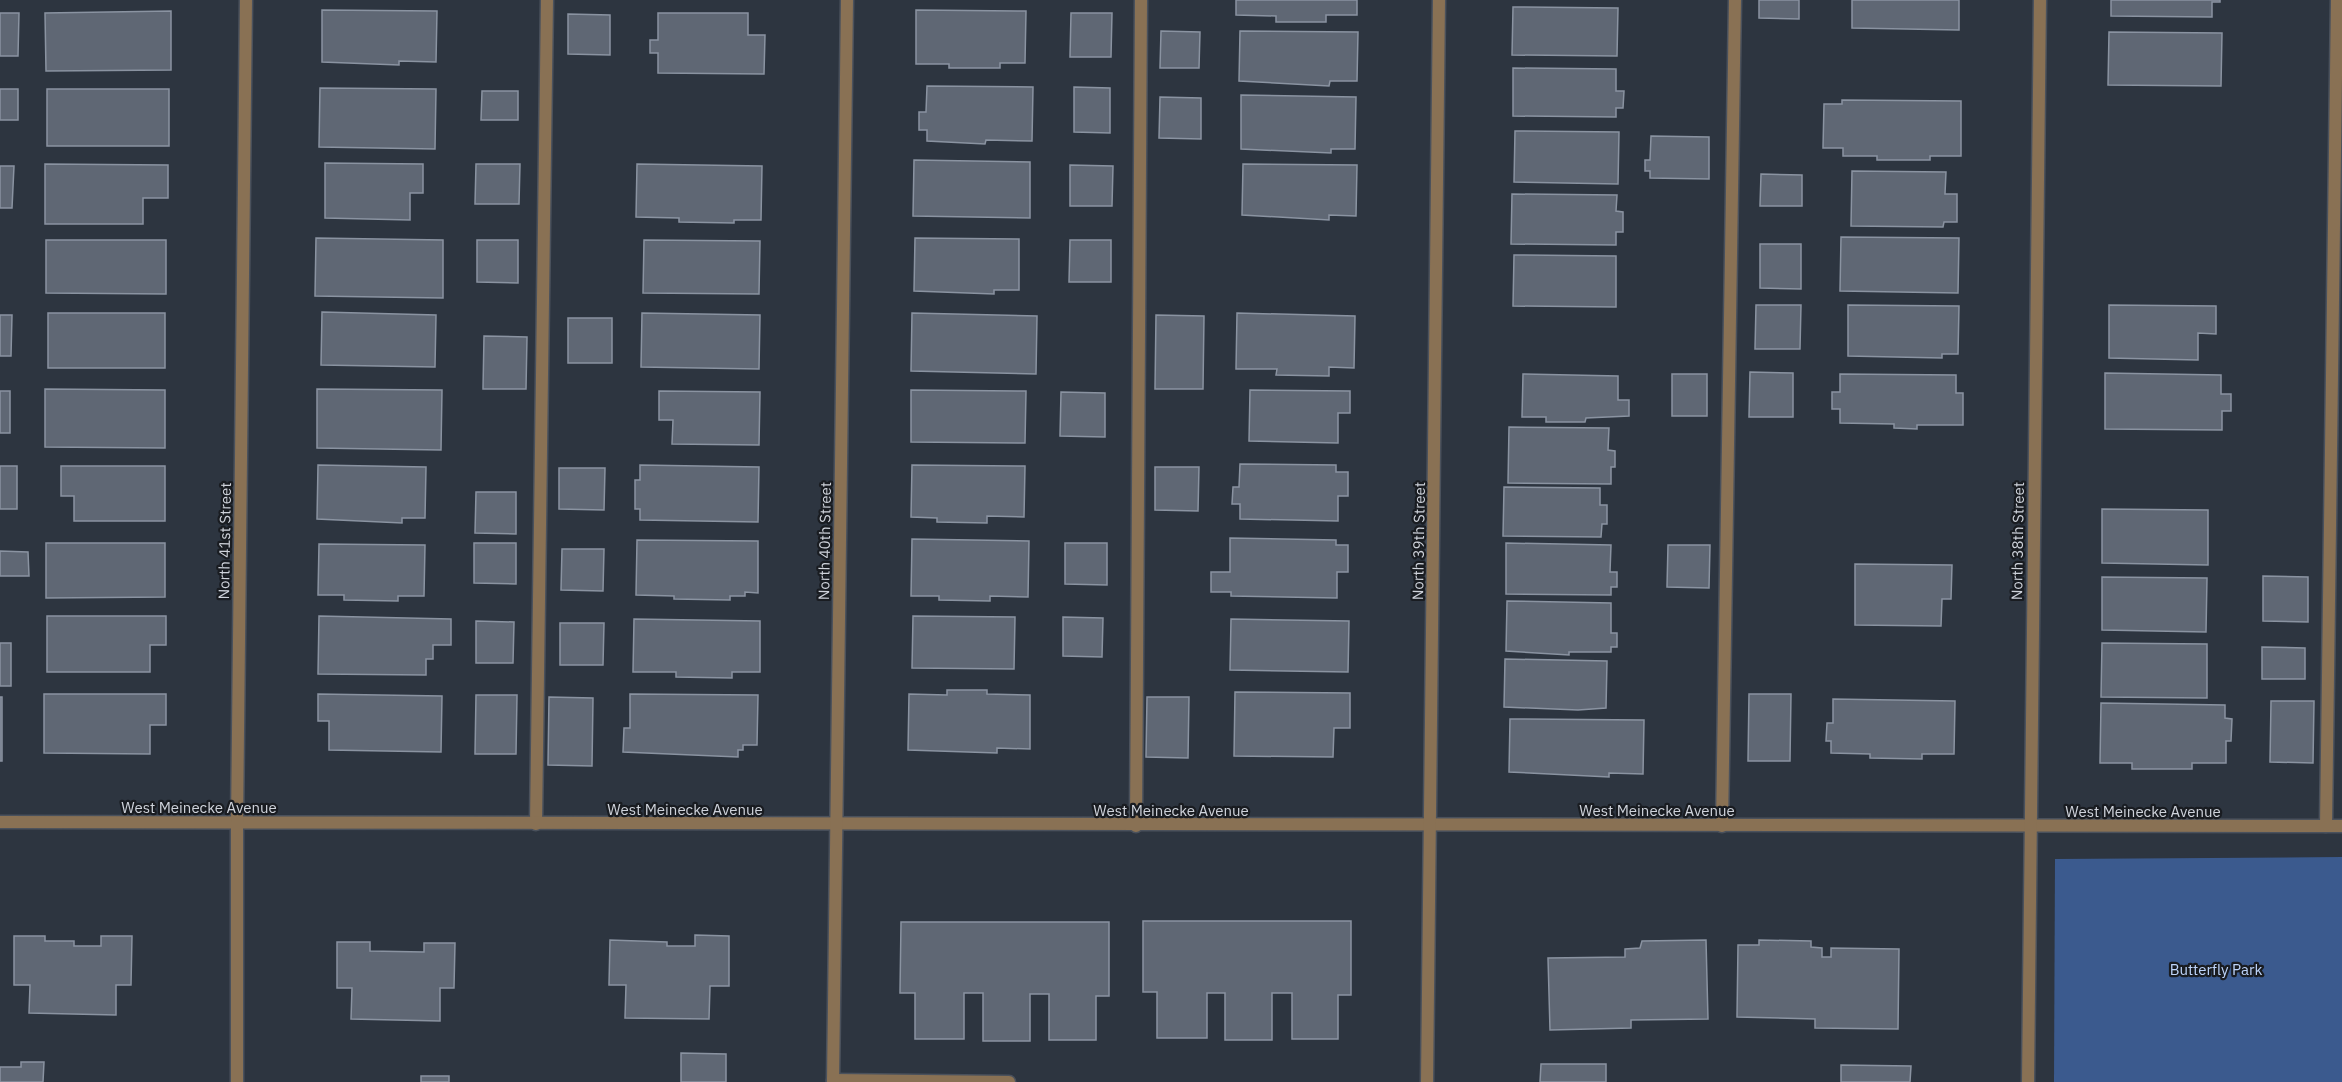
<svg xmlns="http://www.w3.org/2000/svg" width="2342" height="1082" font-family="'IBM Plex Sans',sans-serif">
<rect width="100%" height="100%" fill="#2d3540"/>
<path fill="#3b5a8e" d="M2342,857V1082H2054L2055,859Z"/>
<g fill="#5f6774" stroke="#8a93a1" stroke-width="1.5">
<path d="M1236,0H1357V15H1326V22H1276V16L1236,15Z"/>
<path d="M1759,0H1799V19L1759,18Z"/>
<path d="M1852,0H1959V30L1852,28Z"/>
<path d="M2111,0H2220V2H2212V17L2111,16Z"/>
<path d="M1513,7L1618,8L1617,56L1512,55Z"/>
<path d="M322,10L437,11L436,62L399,61V65L322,62Z"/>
<path d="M916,10L1026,11L1025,63H1000V68H949V64H916Z"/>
<path d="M171,11V70L46,71L45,13Z"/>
<path d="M0,13H19L18,56H0Z"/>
<path d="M658,13H748V35H765L764,74L658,73V53H650V40H658Z"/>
<path d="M1071,13H1112L1111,57H1070Z"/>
<path d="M568,14L610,15V55L568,54Z"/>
<path d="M1161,31L1200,32L1199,68H1160Z"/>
<path d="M1240,31L1358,32L1357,81H1330L1329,86L1239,81Z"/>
<path d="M2109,32L2222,33L2221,86L2108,85Z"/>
<path d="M1513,68L1616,69V91H1624L1623,108H1616V117L1513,116Z"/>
<path d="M927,86L1033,87L1032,141L986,140L985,144L927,141V130H919V112H926Z"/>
<path d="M1074,87L1110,88V133L1074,132Z"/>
<path d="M320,88L436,89L435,149L319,147Z"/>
<rect x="0" y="89" width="18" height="31"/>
<rect x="47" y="89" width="122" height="57"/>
<path d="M482,91H518V120H481Z"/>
<path d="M1241,95L1356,97L1355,149H1331V153L1241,149Z"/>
<path d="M1160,97L1201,98V139L1159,138Z"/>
<path d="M1842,100L1961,101V156H1930V160H1877V156H1843V148H1823L1824,104H1842Z"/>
<path d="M1515,131L1619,132L1618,184L1514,182Z"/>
<path d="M1651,136L1709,137V179L1650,178V171H1645V160H1650Z"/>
<path d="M914,160L1030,162V218L913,216Z"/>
<path d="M325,163L423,164V193H410V220L325,218Z"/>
<path d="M45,164L168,165V198H143V224H45Z"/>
<path d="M476,164H520L519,204H475Z"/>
<path d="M637,164L762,166L761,220H734V223L679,222V218L636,217Z"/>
<path d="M1243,164L1357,165L1356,216L1329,215V220L1242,215Z"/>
<path d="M1070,165L1113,166L1112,206H1070Z"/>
<path d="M0,166H14L12,208H0Z"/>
<path d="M1852,171L1946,172L1945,194H1957V222H1944L1943,227L1851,226Z"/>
<path d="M1761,174L1802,175V206H1760Z"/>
<path d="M1512,194L1617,195L1616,211L1623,212V232H1616V245L1511,244Z"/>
<path d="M1841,237L1959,238L1958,293L1840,291Z"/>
<path d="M316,238L443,240V298L315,296Z"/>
<path d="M915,238L1019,239V290H994V294L914,291Z"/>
<path d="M46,240H166V294L46,293Z"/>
<path d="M477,240H518V283L477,282Z"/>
<path d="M644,240L760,241L759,294L643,293Z"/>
<path d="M1070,240H1111V282H1069Z"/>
<path d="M1760,244H1801V289L1760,288Z"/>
<path d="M1514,255L1616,256V307L1513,306Z"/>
<path d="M1756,305H1801L1800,349H1755Z"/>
<path d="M1848,305L1959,306L1958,354H1942V358L1848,356Z"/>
<path d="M2109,305L2216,306V334L2198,333V360L2109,358Z"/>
<path d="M322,312L436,315L435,367L321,365Z"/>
<rect x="48" y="313" width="117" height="55"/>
<path d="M642,313L760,315L759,369L641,367Z"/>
<path d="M912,313L1037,316L1036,374L911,371Z"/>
<path d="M1237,313L1355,316L1354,368L1329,367V376L1276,375L1277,369H1236Z"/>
<path d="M0,315H12L11,356H0Z"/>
<path d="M1156,315L1204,316L1203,389H1155Z"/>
<rect x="568" y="318" width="44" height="45"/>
<path d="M484,336L527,337L526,389H483Z"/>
<path d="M1750,372L1793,373V417H1749Z"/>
<path d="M2105,373L2221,375V394H2231V411H2222V430L2105,429Z"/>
<path d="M1523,374L1618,376V400H1629V416L1586,418L1585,422H1546V417H1522Z"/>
<rect x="1672" y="374" width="35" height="42"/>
<path d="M1840,374L1956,375V393H1963V425H1917V429L1894,428V424L1840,423V409H1832V392H1840Z"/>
<path d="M45,389L165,390V448L45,447Z"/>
<path d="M317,389L442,390L441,450L317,448Z"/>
<path d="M911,390L1026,391L1025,443L911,442Z"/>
<path d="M1250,390L1350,391V413H1338V443L1249,441Z"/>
<rect x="0" y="391" width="10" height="42"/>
<path d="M659,391L760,392L759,445L672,444L673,420H659Z"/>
<path d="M1061,392L1105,393V437L1060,436Z"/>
<path d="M1509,427L1609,428L1608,450L1615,451V467H1611V484L1508,483Z"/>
<path d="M1240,464L1336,465V472H1348V496H1338V521L1240,519V504H1232L1233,487H1239Z"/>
<path d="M318,465L426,467L425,518H402V523L317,519Z"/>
<path d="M640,465L759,467L758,522L640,520V509H635V480H640Z"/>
<path d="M912,465L1025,466L1024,517L987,516V523L937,522V518L911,517Z"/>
<rect x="0" y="466" width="17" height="43"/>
<path d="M61,466H165V521H74V496H61Z"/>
<path d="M1155,467H1199L1198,511L1155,510Z"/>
<path d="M559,468H605L604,510L559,509Z"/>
<path d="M1504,487L1600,488V505H1607V524H1602L1601,537L1503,536Z"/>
<path d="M476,492H516V534L475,533Z"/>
<path d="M2102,509L2208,510V565L2102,563Z"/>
<path d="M1230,538L1336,540V545H1348V572H1337V598L1231,596V592H1211V572H1230Z"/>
<path d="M912,539L1029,541L1028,597L990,596V601L939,600V596H911Z"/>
<path d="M637,540L758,541V593L745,592V596H730V600L674,599V596L636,595Z"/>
<path d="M46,543H165V597L46,598Z"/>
<path d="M474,543H516V584L474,583Z"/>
<path d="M1065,543H1107V585L1065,584Z"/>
<path d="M1506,543L1611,545L1610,572H1617V587H1611V595L1506,594Z"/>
<path d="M319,544L425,545L424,596H398V601L344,600V595H318Z"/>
<path d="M1668,545H1710L1709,588L1667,587Z"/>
<path d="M562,549H604L603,591L561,590Z"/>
<path d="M0,551L28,552L29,576H0Z"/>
<path d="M1855,564L1952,565L1951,599H1942L1941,626L1855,625Z"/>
<path d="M2263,576L2308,577V622L2263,621Z"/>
<path d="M2102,577L2207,578L2206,632L2102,630Z"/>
<path d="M1507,601L1611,603V633H1617V647H1611V652H1569V655L1506,651Z"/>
<path d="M47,616H166V645H150V672H47Z"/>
<path d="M319,616L451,619V645H433V659H426V675L318,674Z"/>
<path d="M913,616L1015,617L1014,669L912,668Z"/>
<path d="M1063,617L1103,618L1102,657L1063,656Z"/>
<path d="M634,619L760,621V672H732V678L676,677V672H633Z"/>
<path d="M1231,619L1349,621L1348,672L1230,670Z"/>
<path d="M476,621L514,622L513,663H476Z"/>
<path d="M560,623H604L603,665H560Z"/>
<rect x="0" y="643" width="11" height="43"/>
<path d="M2102,643L2207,644V698L2101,697Z"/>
<path d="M2262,647L2305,648V679H2262Z"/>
<path d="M1505,659L1607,661L1606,708L1578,710L1504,707Z"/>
<path d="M947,690H987V694L1030,695V749L997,748V753L908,750L909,694L947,695Z"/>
<path d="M1235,692L1350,693V728H1334L1333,757L1234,756Z"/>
<path d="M44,694H166V725H150V754L44,753Z"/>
<path d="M318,694L442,696L441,752L329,750V721H318Z"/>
<path d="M630,694L758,695L757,745H743V750H738V757L623,752L624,728H630Z"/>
<path d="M1749,694H1791L1790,761H1748Z"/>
<path d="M476,695H517L516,754H475Z"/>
<rect x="0" y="697" width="2" height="64"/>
<path d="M549,697L593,698L592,766L548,765Z"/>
<path d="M1147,697H1189L1188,758L1146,757Z"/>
<path d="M1833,699L1955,701L1954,754H1922V759L1870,758V754L1831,753V741H1826L1827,723H1833Z"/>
<path d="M2271,701H2314L2313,763L2270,762Z"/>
<path d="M2101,703L2225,705V718L2232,719L2231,741H2226V763H2192V769H2132V763H2100Z"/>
<path d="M1510,719L1644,720L1643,774L1609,773V777L1509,772Z"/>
<path d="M1143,921H1351V995H1338V1039H1292V993H1272V1040H1225V993H1207V1038H1157V992H1143Z"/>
<path d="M901,922H1109V996H1096V1040H1049V994H1030V1041H983V993H964V1039H915V993H900Z"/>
<path d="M695,935L729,936V986H710L709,1019L625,1018L626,985H609L610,940L667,942V946H695Z"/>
<path d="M14,936H45V941H74V946H101V936H132L131,985H116V1015L29,1013L30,985H14Z"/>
<path d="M1706,940L1708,1019L1631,1020V1028L1550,1030L1548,958L1625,957V949L1640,948L1642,941Z"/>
<path d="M1759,940L1811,941V947L1822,948V957H1831V948L1899,949L1898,1029L1815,1028V1019L1737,1017L1738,945H1759Z"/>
<path d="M337,942H370V951L424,952V943H455L454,988H440V1021L351,1019L352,988H337Z"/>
<path d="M681,1053L726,1054V1082H681Z"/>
<path d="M21,1062H44L43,1082H0V1067H21Z"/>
<path d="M1541,1064H1606V1082H1540Z"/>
<path d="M1841,1065L1911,1066L1910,1082H1841Z"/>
<rect x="421" y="1076" width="28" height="6"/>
</g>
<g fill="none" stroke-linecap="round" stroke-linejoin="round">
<defs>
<g id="lane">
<path d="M536,824L547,0"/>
<path d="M1136,826L1141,0"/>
<path d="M1722,826L1735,0"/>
<path d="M2326,826L2337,0"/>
<path d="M833,1080L1009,1082"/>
</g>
<g id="street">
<path d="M0,822L2342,826"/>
<path d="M237,1082V823L246,0"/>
<path d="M833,1082L847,0"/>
<path d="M1427,1082L1439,0"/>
<path d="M2028,1082L2040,0"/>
</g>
</defs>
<use href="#lane" stroke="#4a515c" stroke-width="15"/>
<use href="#street" stroke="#4a515c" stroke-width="15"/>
<use href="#lane" stroke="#897154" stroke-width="12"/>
<use href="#street" stroke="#897154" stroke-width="12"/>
</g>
<g text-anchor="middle" stroke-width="4.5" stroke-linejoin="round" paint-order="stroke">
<g font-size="15" fill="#cfd3db" stroke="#191c21">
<text transform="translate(225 541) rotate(-89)" y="5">North 41st Street</text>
<text transform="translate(825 541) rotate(-89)" y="5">North 40th Street</text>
<text transform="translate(1419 541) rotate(-89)" y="5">North 39th Street</text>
<text transform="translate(2018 541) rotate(-89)" y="5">North 38th Street</text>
<text x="199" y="813">West Meinecke Avenue</text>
<text x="685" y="815">West Meinecke Avenue</text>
<text x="1171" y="816">West Meinecke Avenue</text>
<text x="1657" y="816">West Meinecke Avenue</text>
<text x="2143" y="817">West Meinecke Avenue</text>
</g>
<g font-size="15" fill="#bed5fb" stroke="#191c21">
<text x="2216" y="975">Butterfly Park</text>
</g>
</g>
</svg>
